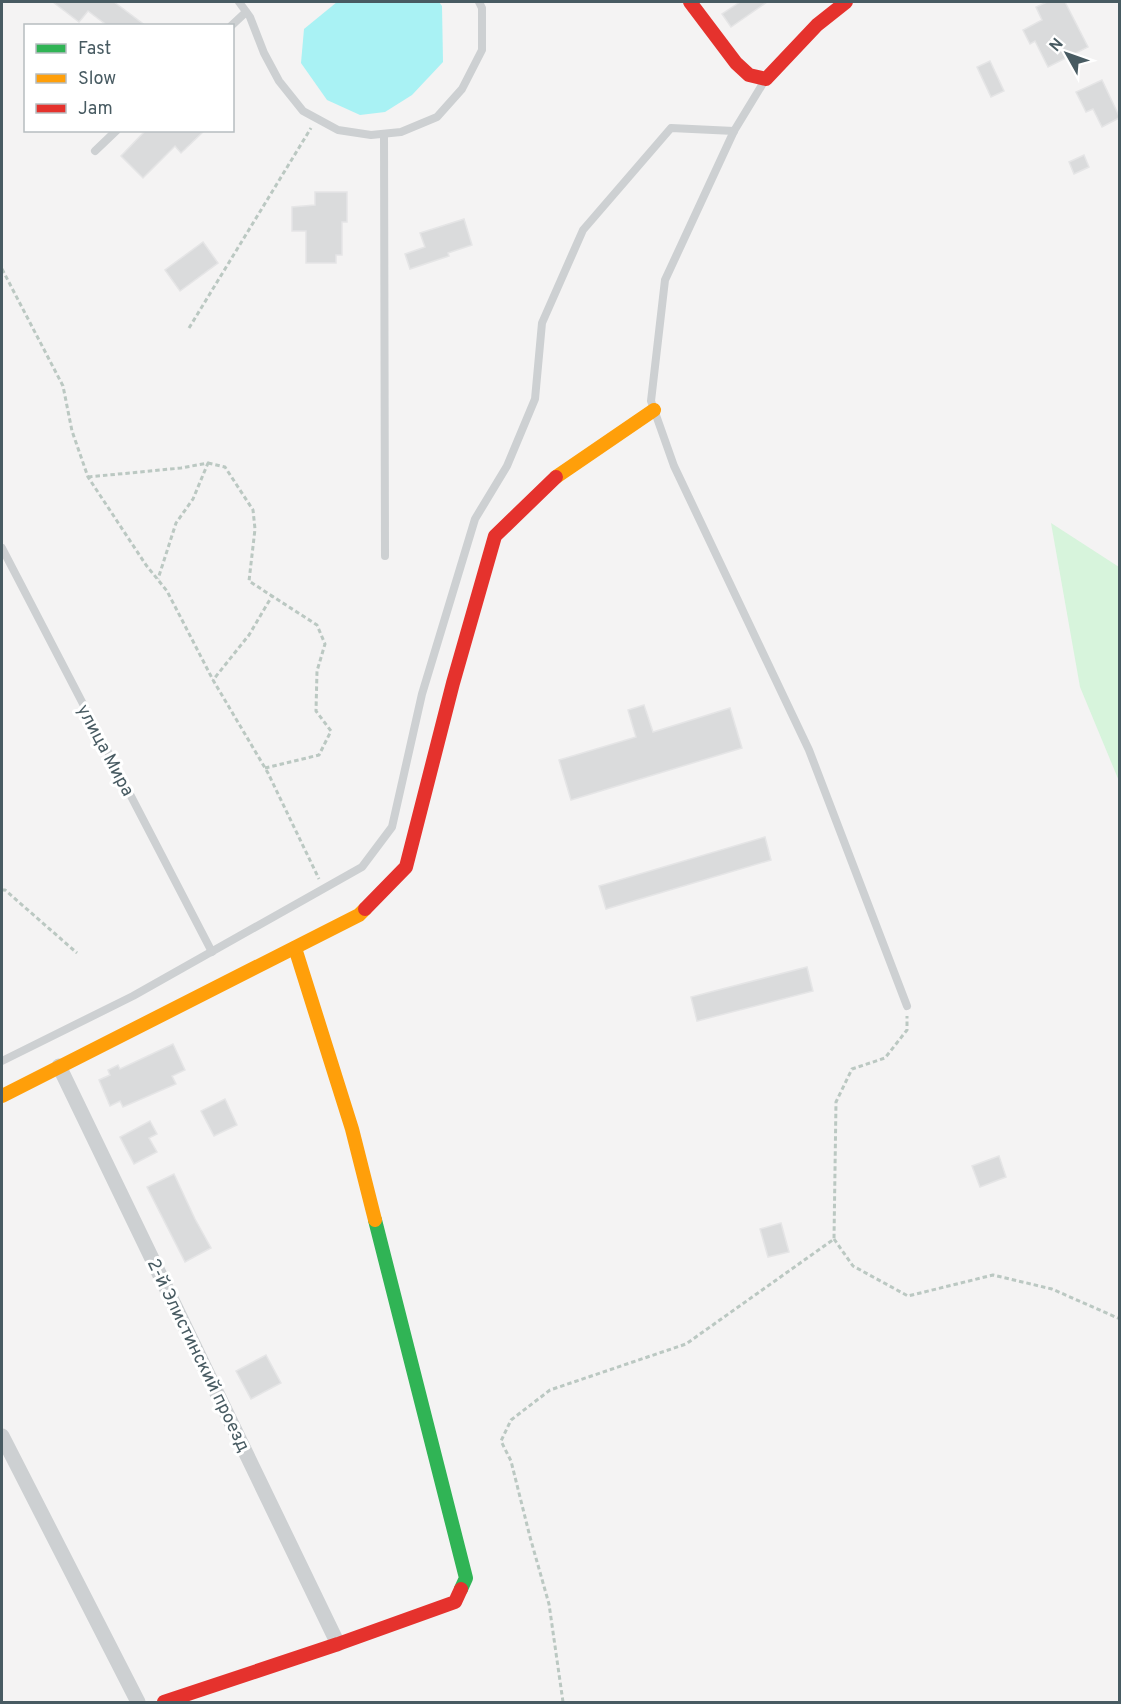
<svg xmlns="http://www.w3.org/2000/svg" width="1121" height="1704" font-family="Overpass,sans-serif">
<rect width="100%" height="100%" fill="#f4f3f3"/>
<path fill="#d7f4dc" d="M1051,523L1119,567V781L1080,687Z"/>
<path fill="#a9f2f4" d="M337,2H439L442,6L443,62L412,95L385,112L360,115L327,100L301,63L304,29Z"/>
<g fill="#dadbdc" stroke="#e5e5e6" stroke-width="1.5">
<path d="M53,2H114L146,26H108L88,11L79,22Z"/>
<path d="M740,2H767L731,27L722,14Z"/>
<path d="M1047,2H1065L1088,47L1048,67L1035,41L1030,44L1023,30L1042,20L1036,7Z"/>
<path d="M990,61L1004,91L991,97L977,67Z"/>
<path d="M1102,80L1119,116V118L1102,127L1093,109L1086,112L1076,92Z"/>
<path d="M146,130H205L181,153L175,146L143,178L121,156Z"/>
<path d="M1084,155L1089,167L1074,174L1069,162Z"/>
<path d="M315,192H347V222H342V255H336V263H306V231H292V207L315,205Z"/>
<path d="M464,219L472,245L448,253L449,256L410,269L405,254L425,247L420,233Z"/>
<path d="M203,242L218,263L180,291L165,270Z"/>
<path d="M644,705L653,732L730,708L742,748L571,800L559,760L636,737L628,710Z"/>
<path d="M765,837L771,860L606,909L599,886Z"/>
<path d="M807,967L813,991L697,1021L691,997Z"/>
<path d="M173,1044L185,1070L172,1076L176,1084L123,1107L120,1101L110,1106L99,1080L110,1075L108,1070L118,1065L120,1069Z"/>
<path d="M225,1099L237,1125L214,1136L201,1111Z"/>
<path d="M150,1121L157,1134L149,1138L157,1152L134,1164L120,1137Z"/>
<path d="M999,1156L1006,1177L980,1187L972,1166Z"/>
<path d="M174,1174L195,1219L211,1248L185,1262L147,1187Z"/>
<path d="M781,1223L789,1252L768,1257L760,1229Z"/>
<path d="M266,1355L281,1383L251,1399L236,1371Z"/>
</g>
<g fill="none" stroke-linecap="round" stroke-linejoin="round">
<g stroke="#bbc8c2" stroke-width="3" stroke-dasharray="4.5 3" stroke-linecap="butt">
<path d="M2,269L63,386L72,431L88,477L146,565L167,591L213,680L268,773L319,879"/>
<path d="M189,328L311,128"/>
<path d="M208,463L225,467L253,510L255,529L249,581L272,596L249,635L213,680"/>
<path d="M88,477L181,468L208,463L193,499L176,523L158,579"/>
<path d="M265,768L319,755L331,731L316,711L317,671L325,644L317,625L272,596"/>
<path d="M2,890H5L77,953"/>
<path d="M834,1239L853,1266L908,1296L993,1275L1052,1289L1120,1319"/>
<path d="M563,1702L549,1604L530,1537L511,1461L501,1441L511,1420L550,1390L686,1344L834,1239L836,1102L852,1069L885,1058L907,1030V1016"/>
</g>
<g stroke="#cdd0d2" stroke-width="8">
<path d="M239,2L250,17L264,53L279,81L303,111L338,130L371,135L401,132L437,117L462,89L482,50V8L479,2"/>
<path d="M231,26L246,12"/>
<path d="M765,80L734,131L665,280L651,401L674,466L809,750L907,1006"/>
<path d="M384,134L385,556"/>
<path d="M95,151L117,130"/>
<path d="M2,548L212,952"/>
<path d="M2,1061L133,996L362,867L392,827L422,694L475,519L507,466L535,399L542,323L583,230L671,128L734,131"/>
</g>
<g stroke="#cdd0d2" stroke-width="15">
<path d="M59,1066L338,1644"/>
<path d="M2,1436L138,1702"/>
</g>
<path stroke="#30b455" stroke-width="14" d="M375,1220L466,1578L461,1589"/>
<g stroke="#ff9f0a" stroke-width="14">
<path d="M556,477L654,410"/>
<path d="M295,948L352,1129L375,1220"/>
<path d="M2,1096L359,915L365,909"/>
</g>
<g stroke="#e5322d" stroke-width="14">
<path d="M690,2L736,63L749,75L766,79L817,25L846,2"/>
<path d="M365,909L406,867L453,683L495,536L556,477"/>
<path d="M164,1702L338,1644L455,1602L461,1589"/>
</g>
</g>
<g text-anchor="middle" stroke-width="6" stroke-linejoin="round" paint-order="stroke">
<g font-size="18" fill="#485b62" stroke="#fff">
<text transform="translate(106 750) rotate(62)" y="6">улица Мира</text>
<text transform="translate(199 1355) rotate(64)" y="6">2-й Элистинский проезд</text>
</g>
</g>
<rect width="1121" height="1704" fill="none" stroke="#485b62" stroke-width="6"/>
<rect x="24" y="24" width="210" height="108" fill="#ffffff" stroke="#b6bdc0" stroke-width="1.5"/>
<rect x="36" y="44" width="30" height="9" fill="#30b455" stroke="#b6bdc0" stroke-width="1.5"/>
<text x="78" y="54" font-size="18" fill="#485b62">Fast</text>
<rect x="36" y="74" width="30" height="9" fill="#ff9f0a" stroke="#b6bdc0" stroke-width="1.5"/>
<text x="78" y="84" font-size="18" fill="#485b62">Slow</text>
<rect x="36" y="104" width="30" height="9" fill="#e5322d" stroke="#b6bdc0" stroke-width="1.5"/>
<text x="78" y="114" font-size="18" fill="#485b62">Jam</text>
<g transform="translate(1067 54) rotate(310)" stroke="#ffffff" stroke-width="4.5" paint-order="stroke">
<path d="M0-4.5L10 22L0 15L-10 22Z" fill="#485b62"/>
<text y="-9" font-size="16" font-weight="bold" text-anchor="middle" fill="#485b62">N</text>
</g>
</svg>
